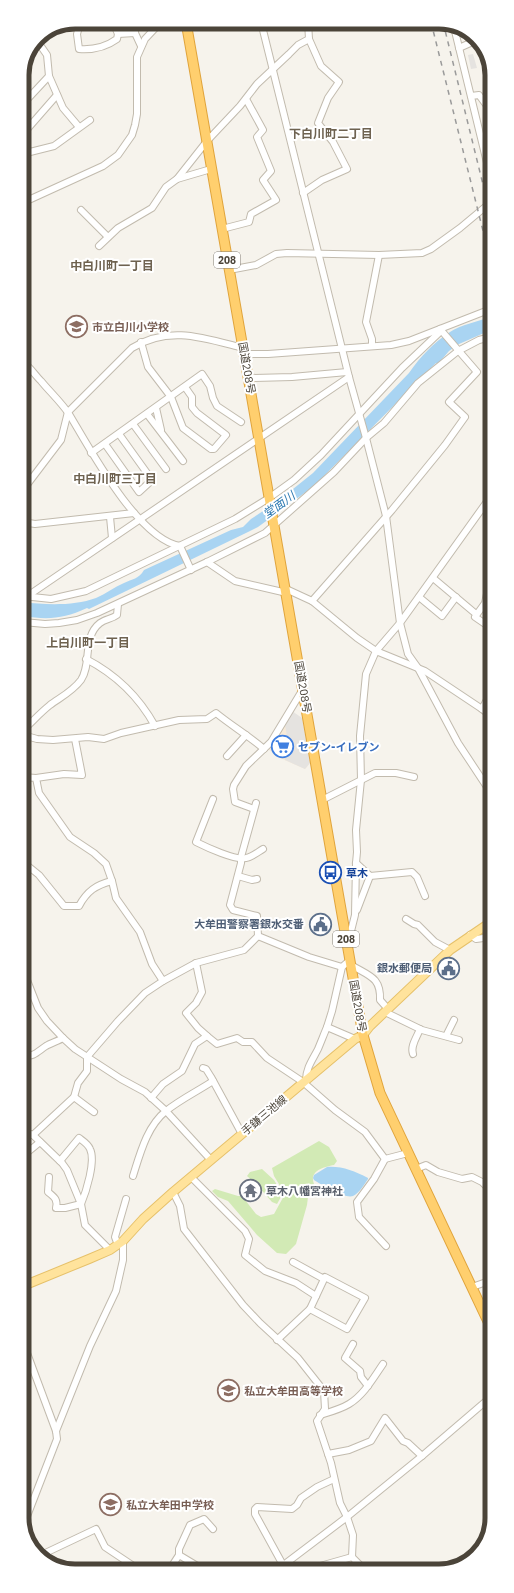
<svg xmlns="http://www.w3.org/2000/svg" width="514" height="1593" font-family="'IBM Plex Sans','Noto Sans JP',sans-serif">
<rect width="100%" height="100%" fill="#f6f3ec"/>
<path fill="#f7ead8" d="M302,718L310,763L305,769L280,758L268,749L280,734L284,725Z"/>
<g fill="#d2eab5">
<path d="M319,1141L329,1147L337,1161L334,1165C323,1167 309,1171 314,1184L309,1186L300,1187L308,1197L307,1205L296,1244L286,1254L277,1253L257,1235L228,1201L218,1197L212,1191L215,1189L238,1196H242L256,1214L261,1217L274,1214L285,1194L274,1176L272,1168Z"/>
<path d="M262,1169L274,1180L282,1193L281,1197L277,1204L272,1202L257,1185L247,1176L250,1172Z"/>
</g>
<g fill="#e5e3e0">
<path d="M473,54L477,68L471,69L468,55Z"/>
<path d="M292,711L302,718L310,763L305,769L285,760L284,755L290,754L285,725Z"/>
</g>
<g fill="#a9d4f2">
<path d="M491,317V330L459,344L449,351L438,364L436,363L314,486L258,527L248,532L89,609L87,608C63,619 48,620 23,616V602C46,605 74,606 96,598C106,594 114,587 124,583C132,579 139,579 144,570L231,530L243,527L251,519L278,501L313,473L409,373C421,356 432,344 450,332C460,325 479,321 491,317Z"/>
<path d="M327,1167C342,1166 354,1171 368,1178V1179C364,1185 359,1193 353,1196C345,1199 322,1185 314,1180L313,1178L314,1175Z"/>
</g>
<g fill="none" stroke-linecap="round" stroke-linejoin="round">
<defs>
<g id="minor">
<path d="M113,22L118,34L135,33"/>
<path d="M133,22L135,33L141,46"/>
<path d="M261,22L349,377L366,438L386,516L400,623L408,654L418,668L458,743L491,793"/>
<path d="M79,27L77,34L79,49C93,50 106,47 117,39L118,34"/>
<path d="M454,27L490,175"/>
<path d="M459,48L477,40"/>
<path d="M49,76L63,108L79,127"/>
<path d="M471,96L479,95L490,110"/>
<path d="M22,105L49,76L47,55L38,42L55,30"/>
<path d="M22,135L57,95"/>
<path d="M22,142L30,152L54,146L90,120"/>
<path d="M177,179L207,141L240,106L257,84L289,54L298,45L309,39L308,22"/>
<path d="M303,193L322,180L347,169L333,142L318,123L328,98L339,82L321,66L309,39"/>
<path d="M22,203L103,166L118,155L132,135L135,125L137,114V57L145,39L161,22"/>
<path d="M81,210L108,237"/>
<path d="M222,229L249,222L251,214L276,200L263,180L271,171L257,137L263,130L246,99"/>
<path d="M99,246L118,228L152,208L166,187L177,179L211,169"/>
<path d="M229,270L256,265L276,254L287,253L379,255L422,253L431,249L460,228L490,203"/>
<path d="M141,342L148,367L171,397L183,428L211,449H214L226,435L197,413L192,407V397L185,387"/>
<path d="M372,346V339L366,322L379,255"/>
<path d="M245,354H268L391,345L409,341L491,309"/>
<path d="M22,361C30,367 35,375 41,381C50,392 61,402 69,414C90,449 138,539 180,546"/>
<path d="M249,378L292,377L347,372"/>
<path d="M156,408L161,430"/>
<path d="M22,409L26,412L22,416"/>
<path d="M147,414L183,461"/>
<path d="M133,424L166,469"/>
<path d="M105,444L139,492L152,480L119,434"/>
<path d="M91,453L202,374L210,386L213,398L217,406L241,422"/>
<path d="M23,490L61,440L68,412L132,348C169,325 204,338 243,348"/>
<path d="M110,517L112,538"/>
<path d="M23,522L35,524L134,513"/>
<path d="M180,546L191,570"/>
<path d="M207,562L235,581L287,593"/>
<path d="M433,578L476,614"/>
<path d="M491,585L488,589L485,603L475,617L491,628"/>
<path d="M286,589L312,601L357,638L376,651L425,671L482,709L491,716"/>
<path d="M23,596L51,599L86,591L235,519L269,498L294,480L321,455L402,368L442,330"/>
<path d="M26,597L349,377"/>
<path d="M419,597L442,616L456,597"/>
<path d="M312,601L392,510L445,445L465,417L449,402L477,372L440,329"/>
<path d="M23,622L45,624L59,623L77,620L97,613L207,562L265,533L334,472L366,438L384,423L418,383L458,351L479,340L491,337"/>
<path d="M86,659C115,674 139,697 155,726"/>
<path d="M482,709L491,692"/>
<path d="M23,730C32,722 40,713 50,705C61,697 73,691 81,680C92,664 82,637 100,623C105,619 112,619 117,615L118,604"/>
<path d="M23,735L37,739L53,740L88,737L104,739L121,733L179,720L207,719L216,713C232,726 249,736 264,749"/>
<path d="M227,756L246,735"/>
<path d="M23,777L36,778L39,793L70,837L94,853L106,864L112,881L116,898L140,932L152,964L163,981"/>
<path d="M36,778L64,774L82,775L75,739"/>
<path d="M213,799L196,842C206,847 236,861 246,858C252,857 258,852 263,849"/>
<path d="M322,800L375,773H396L414,777"/>
<path d="M254,809L235,802L233,789L234,785L246,766L271,742L303,689"/>
<path d="M23,862L39,875L64,906H79C87,891 96,885 112,881"/>
<path d="M356,863L370,876L412,872L417,877L425,896"/>
<path d="M238,876L252,880L257,879"/>
<path d="M357,910L370,876"/>
<path d="M406,919L414,924L418,925L435,942L450,950"/>
<path d="M470,935L476,939L491,937"/>
<path d="M258,936L309,957L342,967"/>
<path d="M346,937L351,931L355,915L356,863L357,852L356,830L361,780L360,736L366,674L376,651L400,623L491,496"/>
<path d="M350,960L342,967L332,1011L327,1027L355,1039"/>
<path d="M351,965C369,976 381,977 380,1000L388,1009"/>
<path d="M23,970L38,1008L47,1021L63,1038L75,1049L121,1079L145,1092L166,1111L210,1159"/>
<path d="M385,1012L422,1030L459,1040"/>
<path d="M207,1036L217,1044L237,1038L243,1042H252L267,1058L303,1082L335,1110L365,1132L385,1159L374,1179L357,1202L359,1217L386,1246"/>
<path d="M446,1036L454,1020"/>
<path d="M413,1054C410,1046 417,1037 420,1029"/>
<path d="M23,1056C34,1057 37,1052 46,1046C51,1043 58,1041 63,1038"/>
<path d="M203,1068L206,1069L211,1077L242,1134"/>
<path d="M306,1080C306,1068 313,1059 318,1049C321,1042 324,1034 327,1027"/>
<path d="M74,1097L94,1112"/>
<path d="M151,1098L163,1084L182,1071L195,1044L207,1036L198,1028L186,1013L196,1003L202,992L196,963"/>
<path d="M23,1131L33,1135L62,1163L67,1170L81,1204L85,1225L110,1250"/>
<path d="M33,1135L74,1097L78,1083L87,1071V1057L118,1021L145,993L163,981L196,963L244,950L258,936L257,916L233,910L230,905L241,863V857L256,803"/>
<path d="M23,1156L40,1142"/>
<path d="M385,1159L408,1153"/>
<path d="M416,1169L426,1165L438,1172L462,1179L472,1177L482,1182L492,1192"/>
<path d="M133,1176C140,1154 147,1126 166,1111C181,1099 198,1091 213,1081"/>
<path d="M49,1177L48,1192C54,1197 58,1199 56,1208H65L81,1204C86,1192 96,1161 90,1149C88,1144 83,1141 79,1138L60,1161"/>
<path d="M191,1177L245,1231L249,1239L245,1255L265,1271L296,1283L316,1296"/>
<path d="M173,1192L180,1206L184,1229L243,1305L260,1323L298,1358L324,1391L325,1409L317,1421L331,1463L340,1503L347,1517L353,1535L352,1557"/>
<path d="M118,1245L115,1237L126,1199"/>
<path d="M293,1262L324,1279"/>
<path d="M325,1277L365,1298L347,1329L310,1309Z"/>
<path d="M472,1289L475,1286L492,1280"/>
<path d="M277,1340L310,1309"/>
<path d="M353,1344L345,1358L360,1371L361,1377L368,1386"/>
<path d="M24,1345L56,1431L57,1439L24,1524"/>
<path d="M320,1415C330,1412 341,1409 349,1404C364,1395 374,1377 383,1364"/>
<path d="M56,1431L90,1346L116,1291L123,1260V1241"/>
<path d="M328,1454L349,1450L371,1441L385,1418L403,1441L408,1443L422,1456"/>
<path d="M179,1555V1549L190,1525L204,1519L213,1529"/>
<path d="M39,1556L96,1529L105,1547L141,1571"/>
<path d="M283,1565L255,1514V1509L257,1507L292,1509L297,1505L301,1498L317,1487L334,1479"/>
<path d="M160,1570L170,1569L179,1555L204,1570"/>
<path d="M277,1570L347,1517L422,1456L492,1396"/>
<path d="M306,1570L352,1557L365,1570"/>
</g>
<path id="major" d="M23,1286L89,1259L110,1250L123,1241L143,1219L173,1192L355,1039L363,1035L370,1026L450,950L491,922"/>
<path id="highway" d="M186,22L363,1035L380,1093L492,1330"/>
</defs>
<use href="#minor" stroke="#c2bbae" stroke-width="8"/>
<use href="#major" stroke="#e6c16a" stroke-width="10"/>
<use href="#highway" stroke="#e0a43c" stroke-width="11"/>
<use href="#minor" stroke="#fff" stroke-width="6"/>
<use href="#major" stroke="#ffe39c" stroke-width="8"/>
<use href="#highway" stroke="#ffcf6e" stroke-width="9"/>
<g stroke="#9a9a9a" stroke-width="1.5" stroke-dasharray="5 5" stroke-linecap="butt">
<path d="M431,22L490,259"/>
<path d="M443,22L490,213"/>
</g>
</g>
<defs>
<symbol id="school-ring" viewBox="-11 -11 22 22"><circle r="9.5" fill="#fff" stroke="#8d6e63" stroke-width="1.5"/><path d="M0-5L7-2L0 1L-7-2ZM-4 1L0 2.5L4 1V4Q0 6-4 4Z" fill="#8d6e63"/></symbol>
<symbol id="supermarket-ring" viewBox="-11 -11 22 22"><circle r="9.5" fill="#fff" stroke="#3f7fe0" stroke-width="1.5"/><path d="M-6-5.5h2.5l.6 2H6L4.5 2H-2.5L-4.4-4H-6ZM-1.5 3.2a1.3 1.3 0 1 0 .1 0ZM3 3.2a1.3 1.3 0 1 0 .1 0Z" fill="#3f7fe0"/></symbol>
<symbol id="bus-ring" viewBox="-11 -11 22 22"><circle r="9.5" fill="#fff" stroke="#1a4fb4" stroke-width="1.5"/><path d="M-5-6H5V4H4V6H2V4H-2V6H-4V4H-5ZM-3.5-4V0h7V-4ZM-3.5 1.2v1.5H-2V1.2ZM2 1.2v1.5H3.5V1.2Z" fill="#1a4fb4"/></symbol>
<symbol id="civic-ring" viewBox="-11 -11 22 22"><circle r="9.5" fill="#fff" stroke="#5c6f8a" stroke-width="1.5"/><path d="M-.6-6.5H3V-4.5H.6V-3L4-1V1h2V6H-6V1h2V-1L-.6-3ZM-1.2 2.5V6h2.4V2.5Z" fill="#5c6f8a"/></symbol>
<symbol id="temple-ring" viewBox="-11 -11 22 22"><circle r="9.5" fill="#fff" stroke="#6b7280" stroke-width="1.5"/><path d="M0-6L5-2H3V0L6.5 2.5H4V6H1.5V3h-3V6H-4V2.5H-6.5L-3 0V-2H-5Z" fill="#6b7280"/></symbol>
</defs>
<g fill-rule="evenodd">
<use href="#school-ring" x="64" y="314" width="25" height="25"/>
<use href="#supermarket-ring" x="270" y="734" width="25" height="25"/>
<use href="#bus-ring" x="318" y="860" width="25" height="25"/>
<use href="#civic-ring" x="308" y="912" width="25" height="25"/>
<use href="#civic-ring" x="436" y="956" width="25" height="25"/>
<use href="#temple-ring" x="238" y="1178" width="25" height="25"/>
<use href="#school-ring" x="216" y="1378" width="25" height="25"/>
<use href="#school-ring" x="98" y="1492" width="25" height="25"/>
</g>
<g text-anchor="middle" stroke-width="4" stroke-linejoin="round" paint-order="stroke">
<g fill="#fff" stroke="#817c74" stroke-width="1">
<rect x="214" y="252" width="26" height="16" rx="3"/>
<rect x="333" y="931" width="26" height="16" rx="3"/>
</g>
<g font-size="10" font-weight="bold" fill="#4b4439">
<text x="227" y="264">208</text>
<text x="346" y="943">208</text>
</g>
<g font-size="11" font-weight="bold" fill="#785e54" stroke="#fff" text-anchor="start">
<text x="92" y="331">市立白川小学校</text>
<text x="244" y="1395">私立大牟田高等学校</text>
<text x="126" y="1509">私立大牟田中学校</text>
</g>
<g font-size="11" fill="#4b4439" stroke="#fff">
<text transform="translate(247 368) rotate(80)" y="4">国道208号</text>
<text transform="translate(303 687) rotate(80)" y="4">国道208号</text>
<text transform="translate(358 1006) rotate(80)" y="4">国道208号</text>
<text transform="translate(264 1115) rotate(-40)" y="4">手鎌三池線</text>
</g>
<g font-size="11" font-weight="bold" fill="#366cbe" stroke="#fff" text-anchor="start">
<text x="298" y="751">セブン-イレブン</text>
</g>
<g font-size="11" font-weight="bold" fill="#164399" stroke="#fff" text-anchor="start">
<text x="346" y="877">草木</text>
</g>
<g font-size="11" font-weight="bold" fill="#4e5e75" stroke="#fff" text-anchor="end">
<text x="304" y="928">大牟田警察署銀水交番</text>
<text x="432" y="972">銀水郵便局</text>
</g>
<g font-size="11" font-weight="bold" fill="#5b616d" stroke="#fff" text-anchor="start">
<text x="266" y="1195">草木八幡宮神社</text>
</g>
<g font-size="12" font-weight="bold" fill="#6e6250" stroke="#fff">
<text x="331" y="138">下白川町二丁目</text>
<text x="112" y="270">中白川町一丁目</text>
<text x="115" y="483">中白川町三丁目</text>
<text x="88" y="647">上白川町一丁目</text>
</g>
<g font-size="12" font-style="italic" fill="#2e7ab2" stroke="#fff">
<text transform="translate(279 505) rotate(-36)" y="4">堂面川</text>
</g>
</g>
<path d="M0 0H514V1593H0ZM75 29H439A46 46 0 0 1 485 75V1518A46 46 0 0 1 439 1564H75A46 46 0 0 1 29 1518V75A46 46 0 0 1 75 29Z" fill="#fff" fill-rule="evenodd"/>
<path fill="none" stroke="#4b4439" stroke-width="5" d="M75 29H439A46 46 0 0 1 485 75V1518A46 46 0 0 1 439 1564H75A46 46 0 0 1 29 1518V75A46 46 0 0 1 75 29Z"/>
</svg>
